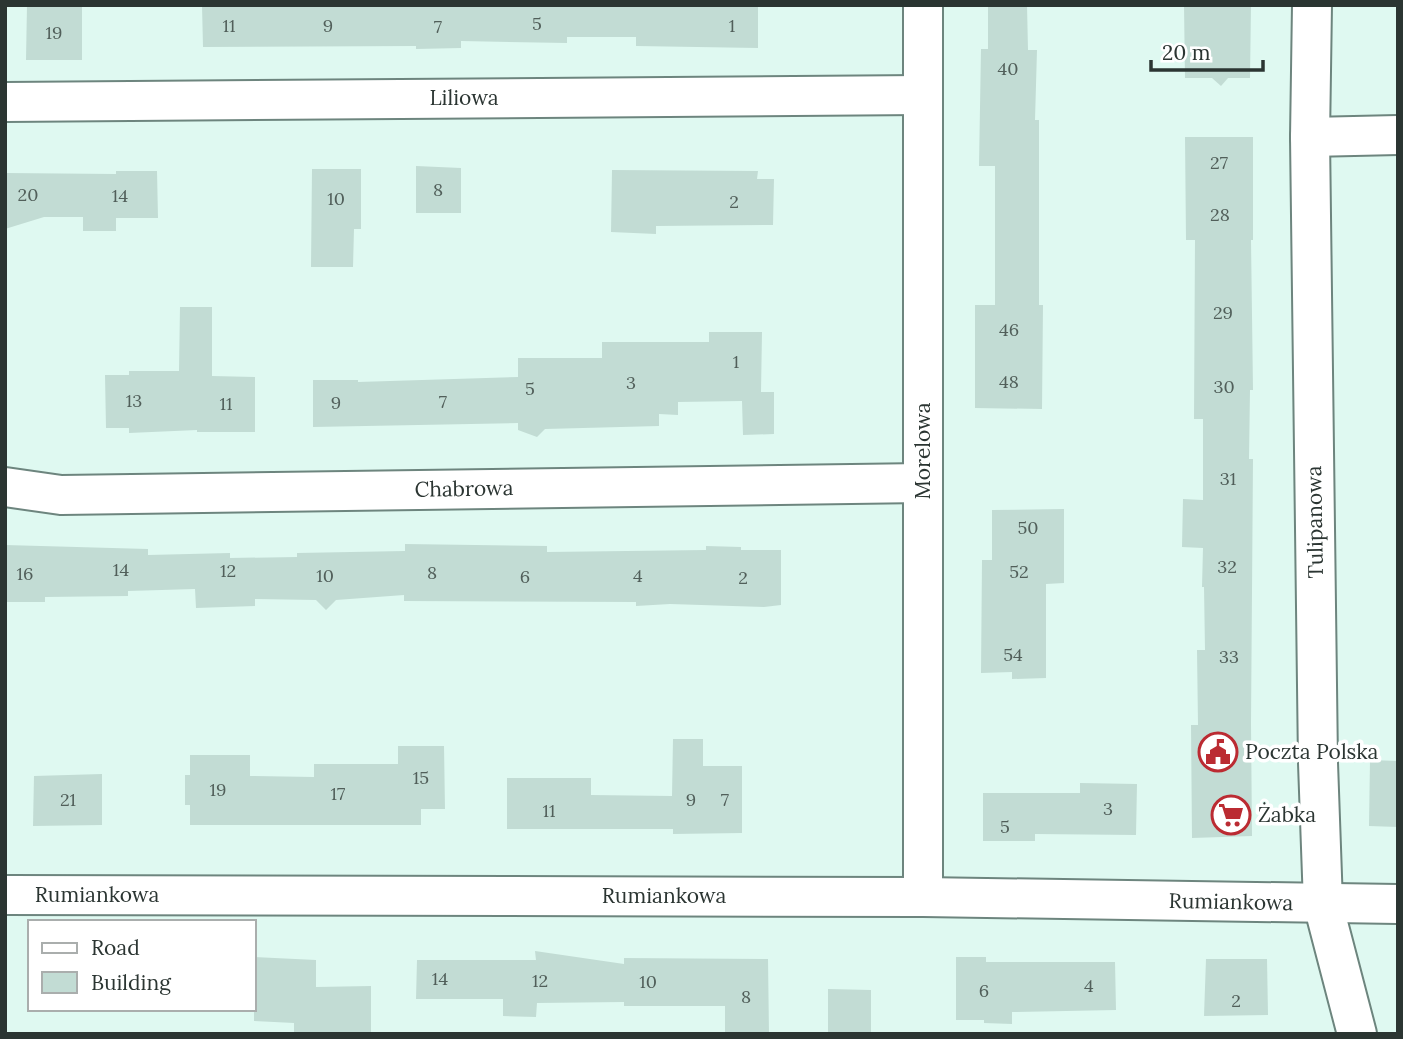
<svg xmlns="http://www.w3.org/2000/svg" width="1403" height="1039" font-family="Lora,serif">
<rect width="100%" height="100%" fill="#dff9f1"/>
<g fill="#c2dcd4">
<path d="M27,5H82V60H26Z"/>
<path d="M202,5H758V48L636,46V37H567V43L461,41V48L416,49V46L203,47Z"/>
<path d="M988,5H1027L1028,50H1037L1035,120H1039V305H1043L1042,409L975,408V305H995V166H979L981,49H988Z"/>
<path d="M1184,5H1251L1250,78H1228L1221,86L1212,78H1185Z"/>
<path d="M1185,137H1253V240H1251L1253,390H1250L1249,459H1253L1251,724L1252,836L1192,838L1191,725H1198L1197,650H1205L1204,587H1202L1203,548L1182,547L1183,499L1203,500V419H1194L1195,240H1186Z"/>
<path d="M416,166L461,168V213H416Z"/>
<path d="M312,169H361V229H354L353,267H311Z"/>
<path d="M612,170L758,171L757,179H774L773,225L656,226V234L611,232Z"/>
<path d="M116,171H157L158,218H116V231H83V217H44L5,229V173L116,174Z"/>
<path d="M180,307H212V376L255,377V432H197V430L129,433V428H106L105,375H129V371H179Z"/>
<path d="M709,332H762L761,392H774V434L743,435L742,401L678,402V415L659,414V426L545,429L537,437L518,430V423L313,427V380H358V382L518,377V358H602V342H709Z"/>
<path d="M1064,509V583L1046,584V678L1012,679V672L981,673L982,560H992V510Z"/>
<path d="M405,544L547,546V552L706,550V546L741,547V550H781V605L764,607L670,604L636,606V602L404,601V595L336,600L326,610L316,600L255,599V606L196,608L195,589L128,591V596L45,597V602H5V545L148,549V555L230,553V558L297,557V553L405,551Z"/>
<path d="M673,739H703V766H742V833L673,834V829H507V778H591V795L672,796Z"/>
<path d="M398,746H444L445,809H421V825H190V805H185V775H190V755H250V776L314,777V764H398Z"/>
<path d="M1370,760L1398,761V827L1369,826Z"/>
<path d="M102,774V825L33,826L34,776Z"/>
<path d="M1080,783L1137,784L1136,835L1035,834V841H983V793H1080Z"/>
<path d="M535,951L624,964V958L768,959L769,1034H725V1006H624V1002L537,1003L536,1017L503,1016V999H416L417,960H536Z"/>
<path d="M254,957L316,960V987L371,986V1034H294V1023L254,1021Z"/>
<path d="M956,957H986V962H1115L1116,1010L1012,1012V1024L984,1023V1020H956Z"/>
<path d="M1206,959H1267L1268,1015L1204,1016Z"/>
<path d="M828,989L871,990V1034H828Z"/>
</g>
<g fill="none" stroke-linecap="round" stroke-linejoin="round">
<defs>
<g id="minor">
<path d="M1312,5L1310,137L1318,763L1323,904L1357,1034"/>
<path d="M5,102L922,95"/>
<path d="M1310,137L1398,135"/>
<path d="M5,487L61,495L923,483"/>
<path d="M5,895L923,897L1398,904"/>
<path d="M923,897V5"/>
</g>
</defs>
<use href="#minor" stroke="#6d857e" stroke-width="42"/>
<use href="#minor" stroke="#fff" stroke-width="38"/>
</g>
<defs>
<symbol id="civic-ring" viewBox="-11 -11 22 22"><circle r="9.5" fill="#fff" stroke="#bb2b32" stroke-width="1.5"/><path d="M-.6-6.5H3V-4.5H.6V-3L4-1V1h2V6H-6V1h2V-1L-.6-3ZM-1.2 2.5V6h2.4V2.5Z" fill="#bb2b32"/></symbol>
<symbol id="supermarket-ring" viewBox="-11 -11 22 22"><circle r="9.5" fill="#fff" stroke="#bb2b32" stroke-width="1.5"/><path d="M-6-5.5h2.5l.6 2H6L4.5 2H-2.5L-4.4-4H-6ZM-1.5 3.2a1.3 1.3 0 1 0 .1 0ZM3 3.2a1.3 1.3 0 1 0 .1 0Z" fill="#bb2b32"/></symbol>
</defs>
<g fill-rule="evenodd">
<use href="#civic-ring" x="1196" y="730" width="44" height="44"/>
<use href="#supermarket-ring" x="1209" y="793" width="44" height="44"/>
</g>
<g text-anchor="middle" stroke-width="7" stroke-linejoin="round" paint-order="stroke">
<g font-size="18" fill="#515f5a">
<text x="537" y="30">5</text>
<text x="229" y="32">11</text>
<text x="328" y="32">9</text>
<text x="732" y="32">1</text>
<text x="438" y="33">7</text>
<text x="54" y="39">19</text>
<text x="1008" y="75">40</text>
<text x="1219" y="169">27</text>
<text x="438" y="196">8</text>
<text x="28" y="201">20</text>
<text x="120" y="202">14</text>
<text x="336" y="205">10</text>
<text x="734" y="208">2</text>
<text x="1220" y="221">28</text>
<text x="1223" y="319">29</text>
<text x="1009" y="336">46</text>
<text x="736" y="368">1</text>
<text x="1009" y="388">48</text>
<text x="631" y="389">3</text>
<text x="1224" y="393">30</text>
<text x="530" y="395">5</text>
<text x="134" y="407">13</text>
<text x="443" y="408">7</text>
<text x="336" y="409">9</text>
<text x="226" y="410">11</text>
<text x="1228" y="485">31</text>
<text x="1028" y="534">50</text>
<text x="1227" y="573">32</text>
<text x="121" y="576">14</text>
<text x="228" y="577">12</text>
<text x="1019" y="578">52</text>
<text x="432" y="579">8</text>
<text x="25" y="580">16</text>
<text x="325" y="582">10</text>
<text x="638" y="582">4</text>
<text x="525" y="583">6</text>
<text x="743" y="584">2</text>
<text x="1013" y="661">54</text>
<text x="1229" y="663">33</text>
<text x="421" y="784">15</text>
<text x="218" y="796">19</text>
<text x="338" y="800">17</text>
<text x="68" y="806">21</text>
<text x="691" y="806">9</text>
<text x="725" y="806">7</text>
<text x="1108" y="815">3</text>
<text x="549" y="817">11</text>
<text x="1005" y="833">5</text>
<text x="440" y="985">14</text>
<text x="540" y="987">12</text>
<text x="648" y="988">10</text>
<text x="1089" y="992">4</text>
<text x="984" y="997">6</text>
<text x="746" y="1003">8</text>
<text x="1236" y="1007">2</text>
</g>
<g font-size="21" fill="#2b3532" stroke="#fff">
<text x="464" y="105">Liliowa</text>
<text transform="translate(923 451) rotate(-90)" y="7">Morelowa</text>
<text transform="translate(464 489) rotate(-1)" y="7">Chabrowa</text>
<text transform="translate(1315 522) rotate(-91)" y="7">Tulipanowa</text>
<text x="97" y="902">Rumiankowa</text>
<text x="664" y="903">Rumiankowa</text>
<text transform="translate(1231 902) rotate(1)" y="7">Rumiankowa</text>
</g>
<g font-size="21" fill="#2b3532" stroke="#fff" text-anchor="start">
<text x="1245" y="759">Poczta Polska</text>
<text x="1258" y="822">Żabka</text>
</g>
</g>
<rect width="1403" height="1039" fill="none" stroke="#2b3532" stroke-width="14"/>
<rect x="28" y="920" width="228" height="91" fill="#ffffff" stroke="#aaaead" stroke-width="2"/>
<rect x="42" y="943" width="35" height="10" fill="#ffffff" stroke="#aaaead" stroke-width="2"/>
<text x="91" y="955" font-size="21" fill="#2b3532">Road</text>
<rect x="42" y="972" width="35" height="21" fill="#c2dcd4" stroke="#aaaead" stroke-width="2"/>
<text x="91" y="990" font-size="21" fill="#2b3532">Building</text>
<path d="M1151 60v10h112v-10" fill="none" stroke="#2b3532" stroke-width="3.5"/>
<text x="1162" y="60" font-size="21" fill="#2b3532" stroke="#ffffff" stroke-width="5" paint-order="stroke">20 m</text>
</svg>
